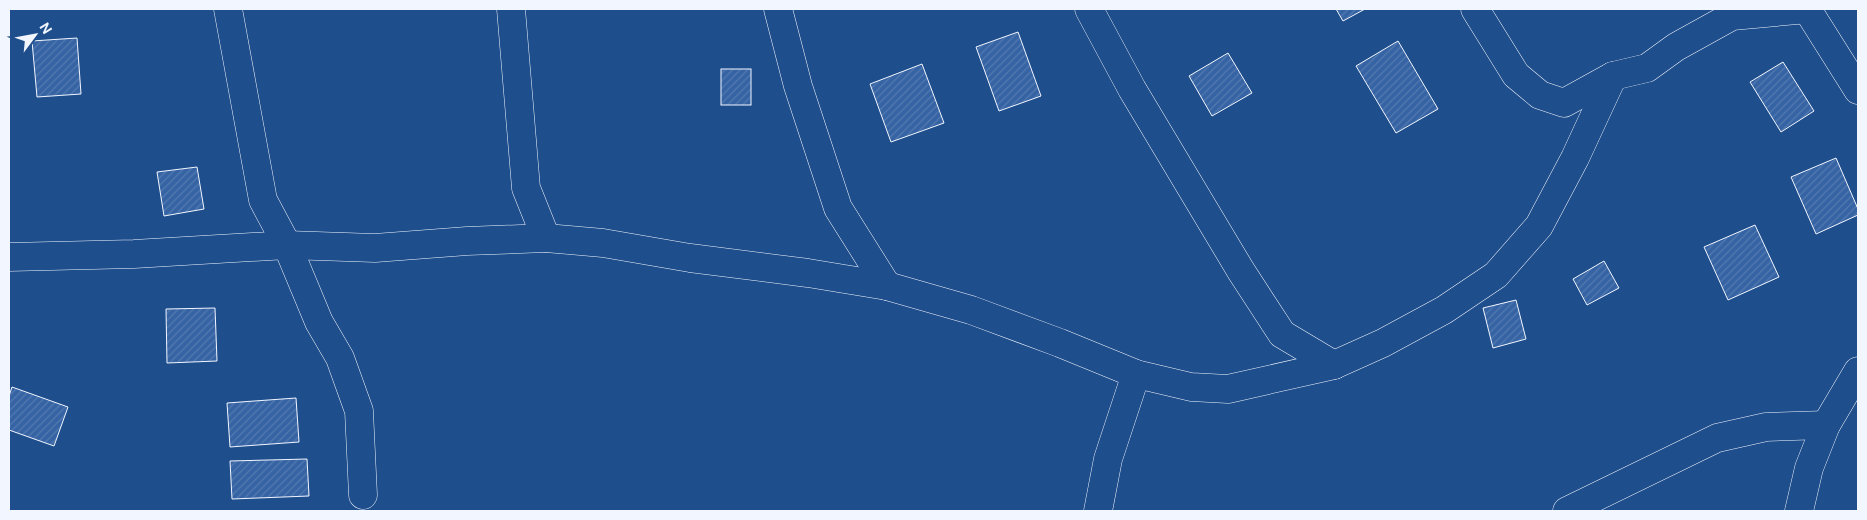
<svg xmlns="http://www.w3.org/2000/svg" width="1867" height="520" font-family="'DM Sans',sans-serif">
<defs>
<pattern id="building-hatch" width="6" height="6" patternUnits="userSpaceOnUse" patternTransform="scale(1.25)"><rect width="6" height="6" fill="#3563a3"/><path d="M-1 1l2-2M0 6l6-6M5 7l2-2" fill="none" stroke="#537ab1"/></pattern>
</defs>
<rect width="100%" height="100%" fill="#1f4e8c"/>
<g fill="url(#building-hatch)" stroke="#f2f6ff">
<path d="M1336,9H1365L1343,21Z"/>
<path d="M1018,32L1041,96L999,111L976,47Z"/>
<path d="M77,38L81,94L37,97L32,41Z"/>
<path d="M1398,41L1438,109L1396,133L1356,66Z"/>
<path d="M1228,53L1252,93L1212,116L1189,76Z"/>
<path d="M1783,62L1814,111L1781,132L1750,82Z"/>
<path d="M922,64L944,123L891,142L870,84Z"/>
<rect x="721" y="69" width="30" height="36"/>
<path d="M1836,158L1858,209V215L1816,234L1791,177Z"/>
<path d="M197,167L204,209L164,216L157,172Z"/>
<path d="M1755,225L1779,277L1728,300L1704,247Z"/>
<path d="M1604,261L1619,288L1587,305L1573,279Z"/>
<path d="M1516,300L1526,339L1493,348L1483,308Z"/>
<path d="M215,308L217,361L167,363L166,309Z"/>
<path d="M12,387L68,407L54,446L9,430V396Z"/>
<path d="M296,398L299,442L230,447L227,403Z"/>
<path d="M307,459L309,496L232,499L230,461Z"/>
</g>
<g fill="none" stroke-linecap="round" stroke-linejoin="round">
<defs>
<g id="minor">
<path d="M228,9L263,200L287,245L319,322L340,358L359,411L363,495"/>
<path d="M511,9L526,188L546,238"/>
<path d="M778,9L798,86L838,208L887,286"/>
<path d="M1089,9L1132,89L1241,271L1282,334L1334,365"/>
<path d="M1475,9L1516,75L1540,95L1564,103L1613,76L1647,68L1676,47L1732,16L1808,9"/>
<path d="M1807,9L1858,90"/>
<path d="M9,257L134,254L287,245L375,248L467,241L546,238L603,243L690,258L808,273L887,286L971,310L1060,343L1136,374L1191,387L1228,389L1334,365L1383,343L1444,310L1496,275L1539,226L1575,158L1613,76"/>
<path d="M1098,511L1108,459L1136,374"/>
<path d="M1567,511L1717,438L1766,427L1826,425"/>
<path d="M1799,511L1809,468L1826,425L1858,371"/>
</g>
</defs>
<use href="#minor" stroke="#f2f6ff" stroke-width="29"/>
<use href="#minor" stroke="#1f4e8c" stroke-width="28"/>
</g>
<rect width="1867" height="520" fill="none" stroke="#f2f6ff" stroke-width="20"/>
<g transform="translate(35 35) rotate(58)" stroke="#1f4e8c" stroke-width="4" paint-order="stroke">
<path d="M0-4L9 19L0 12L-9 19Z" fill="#f2f6ff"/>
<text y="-8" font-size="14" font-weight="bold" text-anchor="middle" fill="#f2f6ff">N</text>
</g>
</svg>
